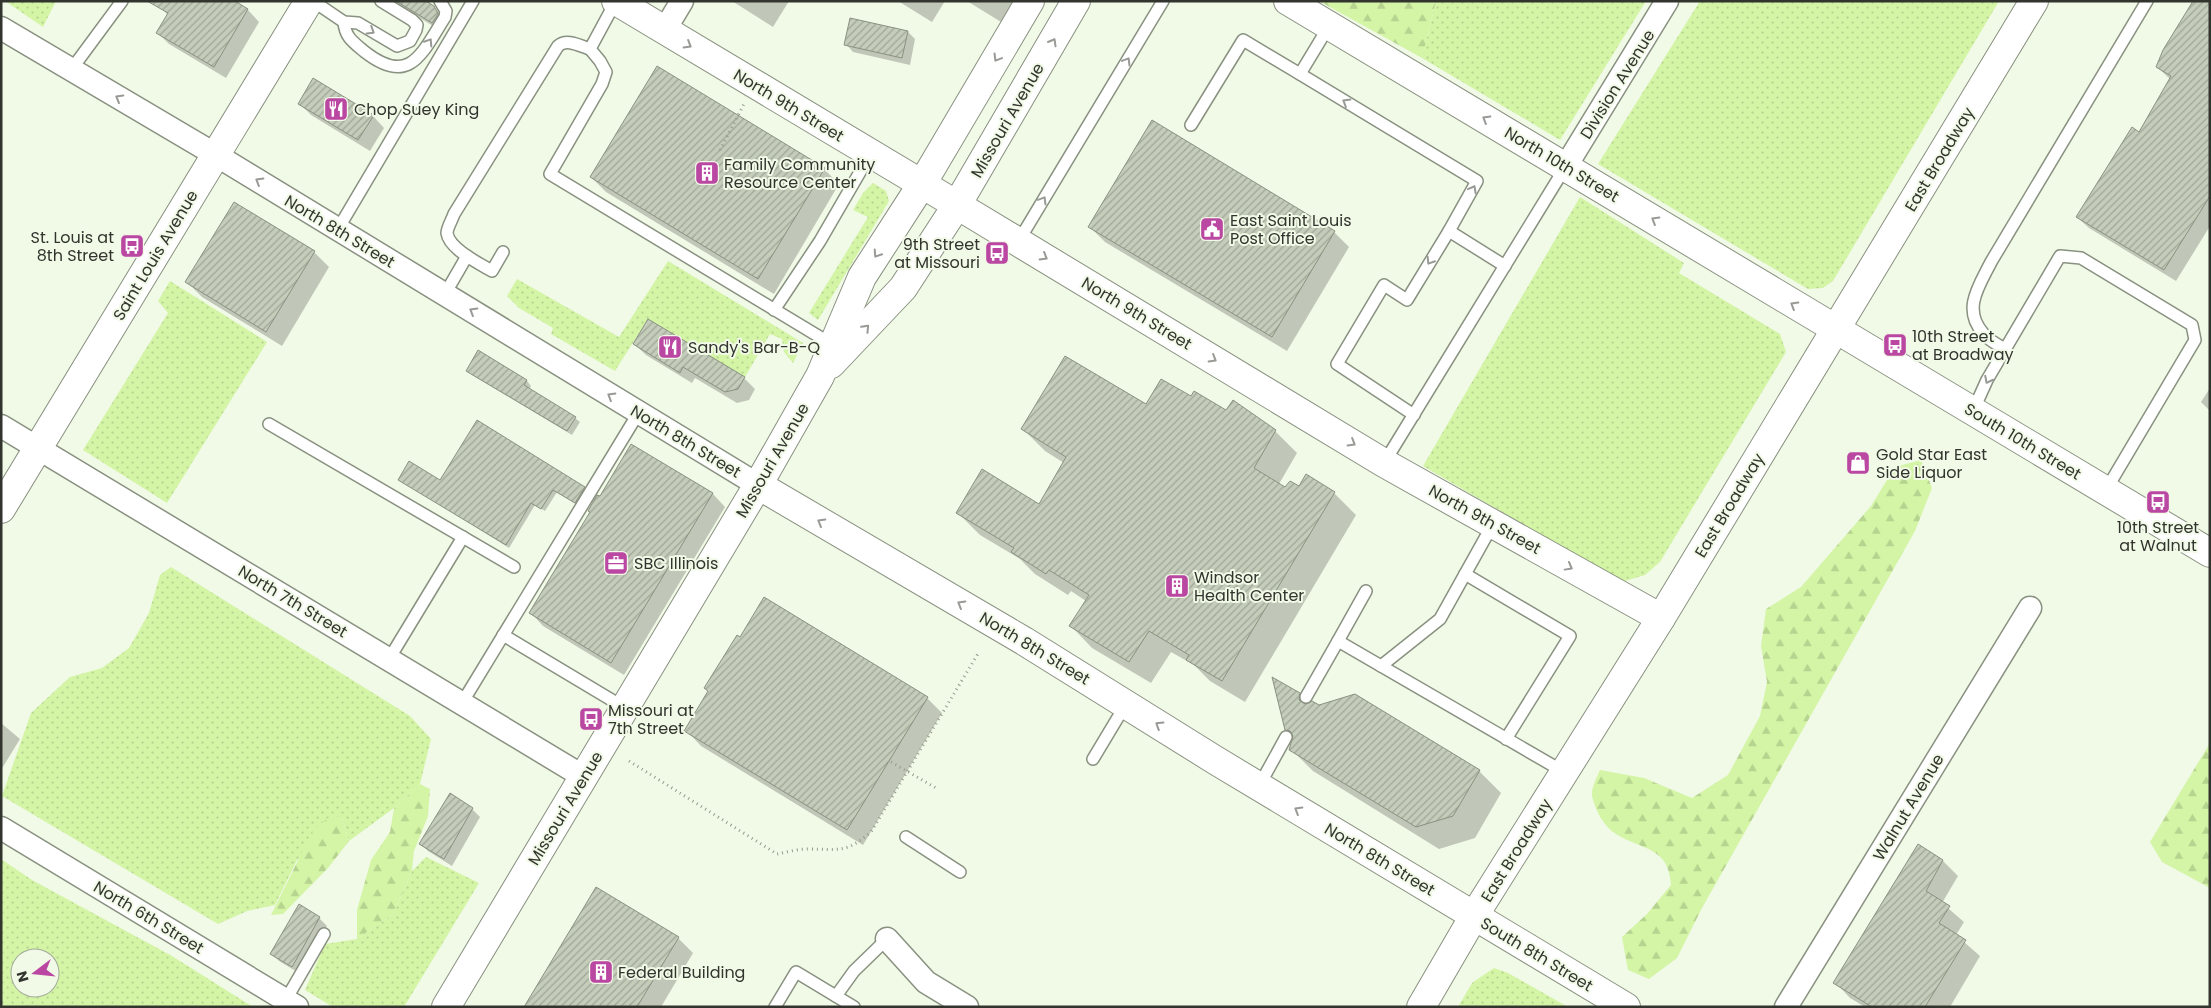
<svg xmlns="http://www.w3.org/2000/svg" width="2211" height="1008" font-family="Poppins,sans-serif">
<defs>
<pattern id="grass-dots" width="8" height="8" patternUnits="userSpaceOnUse" patternTransform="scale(1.25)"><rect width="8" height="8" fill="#d4f5a6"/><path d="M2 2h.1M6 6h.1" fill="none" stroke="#b6d38f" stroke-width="1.8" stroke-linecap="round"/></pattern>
<pattern id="forest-firs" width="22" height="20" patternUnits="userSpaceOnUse" patternTransform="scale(1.25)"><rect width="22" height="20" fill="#d4f5a6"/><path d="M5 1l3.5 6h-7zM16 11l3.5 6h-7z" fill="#b6d38f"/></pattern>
<pattern id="building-hatch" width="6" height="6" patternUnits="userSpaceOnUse" patternTransform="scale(1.25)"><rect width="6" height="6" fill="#c4ccba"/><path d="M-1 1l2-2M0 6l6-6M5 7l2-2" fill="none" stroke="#a0a698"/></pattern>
</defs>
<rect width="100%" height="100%" fill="#f1f9e7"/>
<g fill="url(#grass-dots)" fill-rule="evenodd">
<path d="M5,1H56L43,27Z"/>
<path d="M1436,1H1646L1560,140L1422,58Z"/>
<path d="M1700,1H1999L1833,281L1823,288L1808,289L1598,164Z"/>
<path d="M873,183L886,191L889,201L818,320L809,313L868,217L853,210L863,193Z"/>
<path d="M1580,197L1684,263L1679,273L1780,334L1786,352L1660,562L1645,575L1622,582L1423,466Z"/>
<path d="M668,261L803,343L793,363L784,352L782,339L770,334L745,377L648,319L615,371L551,334L553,328L519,308L507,296L517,279L619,337Z"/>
<path d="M170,281L267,342L167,503L83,450L168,313L158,301Z"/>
<path d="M171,567L410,716L431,739L420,784L394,808L349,841L342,818L297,860L275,905L247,911L218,924L2,796L31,713L70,677L102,668L129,648L149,613L160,575Z"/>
<path d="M426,857L479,883L404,1007H333L305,990L325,944L357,939L393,914L412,871Z"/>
<path d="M1,859L32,880L172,956L253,1007H1ZM20,958H50V988H20Z"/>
<path d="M1494,968L1508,973L1568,1007H1458L1472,983Z"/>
</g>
<g fill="url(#forest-firs)">
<path d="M1319,1H1436L1422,58Z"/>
<path d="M1921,460L1932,488L1915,531L1702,908L1677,958L1649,979L1628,970L1622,937L1647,914L1671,885C1669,846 1641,850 1616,834C1604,827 1595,810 1592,796C1591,788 1597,777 1600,770L1644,778L1692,798L1728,775L1760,716L1767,682L1761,646L1766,609L1801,587L1871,506L1895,467Z"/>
<path d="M2210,743V888L2162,862L2150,842Z"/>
<path d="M420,784L430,789L428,816L414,851L412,871L393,914L357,939V910L371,860L390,832L394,808Z"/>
<path d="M332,815L342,818L349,841L328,868L283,914L271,915L313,830Z"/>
</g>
<g fill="#0003">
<path d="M232,1L248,10L259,22L226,78L169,44L158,33L168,15L162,9Z"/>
<path d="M391,1H423L434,7L442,15L440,30Z"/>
<path d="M732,1H789L773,27Z"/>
<path d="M898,1H945L932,22Z"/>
<path d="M967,1H1032L1014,30Z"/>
<path d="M2210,1V226L2176,281L2089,228L2077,217L2139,134L2170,79L2157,67Z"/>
<path d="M908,32L915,39L910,65L853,52L846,44Z"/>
<path d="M299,103L373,116L384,128L370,151L311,115Z"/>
<path d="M824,169L839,184L774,294L606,192L591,177Z"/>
<path d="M1090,227L1334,232L1349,247L1287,351L1105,242Z"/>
<path d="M314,252L329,267L282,346L202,297L187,282Z"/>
<path d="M634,344L744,378L755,389L749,400L737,403L695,378L692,383L646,355Z"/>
<path d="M479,352L527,381L531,386L529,390L575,418L580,422L572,435L472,375L467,371Z"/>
<path d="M2210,388V411L2201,402Z"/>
<path d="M1191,397L1226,412L1233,402L1275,431L1297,453L1279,484L1286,488L1299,487L1334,493L1356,515L1245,702L1210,681L1194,665L1171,652L1151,683L1092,648L1071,626L1086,601L1071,591L1068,595L1035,574L1020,559L980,535L958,513L1039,505L1064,463L1045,451L1023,429Z"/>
<path d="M632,445L713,494L725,507L624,675L543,626L531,613Z"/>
<path d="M399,479L584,488L587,491L579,506L557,492L545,511L535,505L509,548Z"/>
<path d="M1299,694L1309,704L1479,771L1501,793L1475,838L1439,849L1313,771L1291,749L1294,738L1286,729Z"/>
<path d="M927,698L942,713L863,845L701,746L686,730Z"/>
<path d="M1,723L20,739L1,770Z"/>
<path d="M472,809L480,817L452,866L428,851L421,844Z"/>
<path d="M1919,846L1943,861L1958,876L1942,903L1964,922L1956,935L1980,956L1950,1007H1865L1850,998L1835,982Z"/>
<path d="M299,906L319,918L327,926L299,973L279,961L272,954Z"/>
<path d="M678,938L693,953L661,1007H525Z"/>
</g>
<g fill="url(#building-hatch)" stroke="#8a9181">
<path d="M147,1H235L248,9L214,67L156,33L168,13Z"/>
<path d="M396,1H426L434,6L438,14L432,23Z"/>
<path d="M2193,1H2210V196L2164,270L2076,217L2132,127L2139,132L2171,76L2156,67L2163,50Z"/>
<path d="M850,18L908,31L902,58L844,45Z"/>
<path d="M657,66L825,168L758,279L590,177Z"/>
<path d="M313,78L374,115L358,140L298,104Z"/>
<path d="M1152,120L1335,231L1272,337L1088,227Z"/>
<path d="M234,202L315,251L266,332L185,282Z"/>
<path d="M648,319L745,377L738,389L725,392L683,367L680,373L633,344Z"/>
<path d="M478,350L527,380L524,385L576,417L567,431L466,371Z"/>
<path d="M1065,356L1146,404L1161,379L1191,396L1194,391L1226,410L1233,400L1276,430L1254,468L1285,487L1290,481L1299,486L1306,474L1335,492L1222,681L1186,660L1189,655L1149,631L1129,662L1069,626L1089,595L1049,570L1046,574L1011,552L1014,548L956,513L982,469L1039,504L1066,457L1021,429Z"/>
<path d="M477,420L585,487L575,503L553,490L541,509L531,503L506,545L398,480L409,461L440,480Z"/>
<path d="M631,444L713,493L611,663L529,613L590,512L588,511L597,495L600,496Z"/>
<path d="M764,597L928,697L847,830L684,731L708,691L704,688L737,635L740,637Z"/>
<path d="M1272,677L1300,693L1299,700L1306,704L1312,701L1319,705L1355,694L1480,770L1453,816L1416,827L1289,750L1293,736L1290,731L1285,730Z"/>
<path d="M450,793L473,808L444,859L419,844Z"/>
<path d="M1918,844L1943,860L1926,891L1950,906L1939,923L1966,940L1925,1007H1872L1833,983Z"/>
<path d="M596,887L679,937L637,1007H524Z"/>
<path d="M299,904L320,917L292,967L270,954Z"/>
</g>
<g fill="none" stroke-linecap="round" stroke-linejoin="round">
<defs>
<g id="service">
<path d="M313,1L344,22L358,23L397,46L410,41L416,30L417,25L412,20L381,1"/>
<path d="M616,1L590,49L600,61L606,72L602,84L550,174L833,345"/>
<path d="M344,22C345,37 353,42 365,52C410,87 422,53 445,17L446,11L440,1"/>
<path d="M1329,26L1300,74L1477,181L1449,231"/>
<path d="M71,70L122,1"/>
<path d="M1191,125L1243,40L1300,74"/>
<path d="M338,229L473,1"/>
<path d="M1018,242L1163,1"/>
<path d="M503,252L492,271C480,264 449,249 447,233C447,228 452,220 454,214L558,46C567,38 580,46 590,49"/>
<path d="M445,294L467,256"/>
<path d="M774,310L820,241L871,153"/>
<path d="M2005,349C1998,345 1988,340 1983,333C1962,309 1979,286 1991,262L2147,1"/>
<path d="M1973,411L1987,380L2060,256L2081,258L2192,325L2195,340L2106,490"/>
<path d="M1414,415L1337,364L1384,285L1407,300L1449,231L1505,266"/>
<path d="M269,424L514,567"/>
<path d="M1384,463L1566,166"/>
<path d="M1465,574L1570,636L1506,739"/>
<path d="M1366,591L1338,641L1564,772"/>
<path d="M503,635L625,708"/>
<path d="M389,659L463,537"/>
<path d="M1381,666L1440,619L1493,524"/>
<path d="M1306,697L1338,641"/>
<path d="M462,703L639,412"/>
<path d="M1093,759L1126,704"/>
<path d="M1259,786L1286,737"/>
<path d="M906,837L960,872"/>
<path d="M836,996L854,971L887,939"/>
<path d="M284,1003L324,934"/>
<path d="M775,1007L796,972L854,1007"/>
</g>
<g id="minor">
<path d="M1,28L216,155L758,485"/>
<path d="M664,31L682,1"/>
<path d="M1566,166L1667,1"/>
<path d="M1,426L584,777"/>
<path d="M1,828L297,1007"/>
<path d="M887,939L926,982L967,1007"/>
<path d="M1786,1007L2030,608"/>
</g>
<g id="tertiary">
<path d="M1288,1L2210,553"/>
<path d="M957,205L1384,463L1661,618"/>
<path d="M1,509L309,1"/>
<path d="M1474,916L1661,618L2034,1"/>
</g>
<g id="secondary">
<path d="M831,364L903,288L957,205"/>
<path d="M758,485L1024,641L1215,760L1626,1007"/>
<path d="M446,1007L758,485L820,376L862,277L922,184"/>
<path d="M1421,1007L1474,916"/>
</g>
<g id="primary">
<path d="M616,1L957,205L1076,1"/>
<path d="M922,184L1030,1"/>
</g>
</defs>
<use href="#service" stroke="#899180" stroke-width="14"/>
<use href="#minor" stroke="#899180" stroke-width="25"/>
<use href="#tertiary" stroke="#899180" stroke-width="30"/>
<use href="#secondary" stroke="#899180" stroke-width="30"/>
<use href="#primary" stroke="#899180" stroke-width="30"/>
<g stroke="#949a8d" stroke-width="3" stroke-dasharray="1 4" stroke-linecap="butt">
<path d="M720,150L744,104"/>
<path d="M629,761L777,854C787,852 798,849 808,849C839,849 845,854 871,832L979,652"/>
<path d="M891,762L936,788"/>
</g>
<use href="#service" stroke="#fff" stroke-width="11"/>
<use href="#minor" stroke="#fff" stroke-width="22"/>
<use href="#tertiary" stroke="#fff" stroke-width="28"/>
<use href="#secondary" stroke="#fff" stroke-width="28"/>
<use href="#primary" stroke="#fff" stroke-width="28"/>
</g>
<defs><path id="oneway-chevron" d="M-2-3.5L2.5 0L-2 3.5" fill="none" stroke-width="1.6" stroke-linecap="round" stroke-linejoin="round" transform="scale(1.25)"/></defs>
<g stroke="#989a96">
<use href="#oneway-chevron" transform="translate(371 31) rotate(32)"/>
<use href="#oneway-chevron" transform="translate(429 42) rotate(-57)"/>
<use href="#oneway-chevron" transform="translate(1053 42) rotate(-60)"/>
<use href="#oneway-chevron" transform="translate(688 45) rotate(31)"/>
<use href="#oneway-chevron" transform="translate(997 58) rotate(121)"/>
<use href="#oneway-chevron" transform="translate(1127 61) rotate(-59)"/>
<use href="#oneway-chevron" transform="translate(119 98) rotate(-150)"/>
<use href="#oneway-chevron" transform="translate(1346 102) rotate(-149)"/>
<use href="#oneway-chevron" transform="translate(1486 119) rotate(-149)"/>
<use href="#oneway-chevron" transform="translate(259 181) rotate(-149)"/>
<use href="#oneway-chevron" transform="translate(1473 189) rotate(-61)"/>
<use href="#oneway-chevron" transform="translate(1043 200) rotate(-59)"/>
<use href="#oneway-chevron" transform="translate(1655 220) rotate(-149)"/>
<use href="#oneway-chevron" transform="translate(877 254) rotate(123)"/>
<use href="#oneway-chevron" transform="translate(1044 257) rotate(31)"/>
<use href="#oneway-chevron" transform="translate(1430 261) rotate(122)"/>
<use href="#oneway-chevron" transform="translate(1794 305) rotate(-149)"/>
<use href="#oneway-chevron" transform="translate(473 311) rotate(-149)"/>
<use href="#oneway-chevron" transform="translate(866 328) rotate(-46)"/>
<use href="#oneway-chevron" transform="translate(1213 359) rotate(31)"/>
<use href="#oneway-chevron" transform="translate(1988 380) rotate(117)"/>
<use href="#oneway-chevron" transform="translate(611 396) rotate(-149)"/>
<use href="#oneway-chevron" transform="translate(1352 443) rotate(31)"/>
<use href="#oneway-chevron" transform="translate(821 522) rotate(-150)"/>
<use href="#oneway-chevron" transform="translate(1569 567) rotate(29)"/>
<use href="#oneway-chevron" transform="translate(961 604) rotate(-150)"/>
<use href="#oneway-chevron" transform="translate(1159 725) rotate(-148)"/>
<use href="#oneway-chevron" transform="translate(1298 810) rotate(-149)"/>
</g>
<defs>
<symbol id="restaurant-square" viewBox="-11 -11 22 22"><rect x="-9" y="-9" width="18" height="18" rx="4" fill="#ba47a1" stroke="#f1f9e7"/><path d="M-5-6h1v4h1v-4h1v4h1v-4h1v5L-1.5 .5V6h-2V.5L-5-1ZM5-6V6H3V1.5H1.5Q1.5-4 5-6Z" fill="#fff"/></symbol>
<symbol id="building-square" viewBox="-11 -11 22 22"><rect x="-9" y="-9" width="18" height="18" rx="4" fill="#ba47a1" stroke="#f1f9e7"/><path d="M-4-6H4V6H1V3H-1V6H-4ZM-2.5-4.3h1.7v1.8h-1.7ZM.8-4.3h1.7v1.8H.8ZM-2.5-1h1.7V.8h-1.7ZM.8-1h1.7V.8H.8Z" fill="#fff"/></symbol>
<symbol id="civic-square" viewBox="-11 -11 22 22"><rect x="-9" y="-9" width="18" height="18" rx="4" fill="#ba47a1" stroke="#f1f9e7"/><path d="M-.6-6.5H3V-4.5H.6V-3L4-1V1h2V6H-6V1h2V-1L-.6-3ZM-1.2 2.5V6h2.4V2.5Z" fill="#fff"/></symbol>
<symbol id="bus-square" viewBox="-11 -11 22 22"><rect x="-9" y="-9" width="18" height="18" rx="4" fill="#ba47a1" stroke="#f1f9e7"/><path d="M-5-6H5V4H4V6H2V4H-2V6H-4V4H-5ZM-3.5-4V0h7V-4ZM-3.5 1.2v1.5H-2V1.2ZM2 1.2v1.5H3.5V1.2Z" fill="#fff"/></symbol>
<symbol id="shop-square" viewBox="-11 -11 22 22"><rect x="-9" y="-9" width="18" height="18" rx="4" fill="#ba47a1" stroke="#f1f9e7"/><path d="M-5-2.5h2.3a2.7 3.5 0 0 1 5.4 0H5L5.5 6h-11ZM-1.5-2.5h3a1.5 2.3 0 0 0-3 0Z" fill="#fff"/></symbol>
<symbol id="office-square" viewBox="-11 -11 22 22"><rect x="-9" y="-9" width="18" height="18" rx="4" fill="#ba47a1" stroke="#f1f9e7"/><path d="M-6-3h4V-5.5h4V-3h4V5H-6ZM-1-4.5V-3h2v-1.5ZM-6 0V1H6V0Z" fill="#fff"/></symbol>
</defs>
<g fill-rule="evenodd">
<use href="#restaurant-square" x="322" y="95" width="28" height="28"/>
<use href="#building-square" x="693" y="159" width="28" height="28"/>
<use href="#civic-square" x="1198" y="215" width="28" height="28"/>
<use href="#bus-square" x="118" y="232" width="28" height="28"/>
<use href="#bus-square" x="983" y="239" width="28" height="28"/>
<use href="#bus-square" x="1881" y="331" width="28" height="28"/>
<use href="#restaurant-square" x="656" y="333" width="28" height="28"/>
<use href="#shop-square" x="1844" y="449" width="28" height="28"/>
<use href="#bus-square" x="2144" y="488" width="28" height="28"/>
<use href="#office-square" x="602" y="549" width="28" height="28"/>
<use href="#building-square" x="1163" y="572" width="28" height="28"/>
<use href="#bus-square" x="577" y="705" width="28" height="28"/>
<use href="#building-square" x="587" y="958" width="28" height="28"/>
</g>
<g text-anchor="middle" stroke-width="4" stroke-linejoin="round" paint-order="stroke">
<g font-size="16" fill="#32352e" stroke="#f1f9e7">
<text transform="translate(1617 84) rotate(-58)" y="6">Division Avenue</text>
<text transform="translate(789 105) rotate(31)" y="6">North 9th Street</text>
<text transform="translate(1007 120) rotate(-60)" y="6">Missouri Avenue</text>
<text transform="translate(1939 159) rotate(-59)" y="6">East Broadway</text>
<text transform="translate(1562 164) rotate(31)" y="6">North 10th Street</text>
<text transform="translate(340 231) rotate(31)" y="6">North 8th Street</text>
<text transform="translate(155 255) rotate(-59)" y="6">Saint Louis Avenue</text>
<text transform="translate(1137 313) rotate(31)" y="6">North 9th Street</text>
<text transform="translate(686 441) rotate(31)" y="6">North 8th Street</text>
<text transform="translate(2023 441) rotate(31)" y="6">South 10th Street</text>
<text transform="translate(772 460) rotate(-60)" y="6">Missouri Avenue</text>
<text transform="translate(1729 505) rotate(-59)" y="6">East Broadway</text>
<text transform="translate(1485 519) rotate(29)" y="6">North 9th Street</text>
<text transform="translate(293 601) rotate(31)" y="6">North 7th Street</text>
<text transform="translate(1035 648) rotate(31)" y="6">North 8th Street</text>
<text transform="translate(1908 807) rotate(-59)" y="6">Walnut Avenue</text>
<text transform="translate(565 808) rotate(-59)" y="6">Missouri Avenue</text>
<text transform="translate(1516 850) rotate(-58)" y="6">East Broadway</text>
<text transform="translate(1380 859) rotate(31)" y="6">North 8th Street</text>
<text transform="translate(149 917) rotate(31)" y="6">North 6th Street</text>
<text transform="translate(1537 954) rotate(31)" y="6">South 8th Street</text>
</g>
<g font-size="16" fill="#32352e" stroke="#f1f9e7" text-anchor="start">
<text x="354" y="115">Chop Suey King</text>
<text x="724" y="170">Family Community<tspan x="724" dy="18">Resource Center</tspan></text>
<text x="1230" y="226">East Saint Louis<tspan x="1230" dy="18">Post Office</tspan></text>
<text x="114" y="243" text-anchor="end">St. Louis at<tspan x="114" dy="18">8th Street</tspan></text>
<text x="980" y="250" text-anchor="end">9th Street<tspan x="980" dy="18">at Missouri</tspan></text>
<text x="1912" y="342">10th Street<tspan x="1912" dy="18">at Broadway</tspan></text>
<text x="688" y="353">Sandy's Bar-B-Q</text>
<text x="1876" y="460">Gold Star East<tspan x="1876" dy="18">Side Liquor</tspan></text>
<text x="2158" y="533" text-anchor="middle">10th Street<tspan x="2158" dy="18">at Walnut</tspan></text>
<text x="634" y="569">SBC Illinois</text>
<text x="1194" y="583">Windsor<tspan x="1194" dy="18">Health Center</tspan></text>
<text x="608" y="716">Missouri at<tspan x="608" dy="18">7th Street</tspan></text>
<text x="618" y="978">Federal Building</text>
</g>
</g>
<rect width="2211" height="1008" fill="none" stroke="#32352e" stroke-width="5"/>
<g transform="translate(35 973) rotate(254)"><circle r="24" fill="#f1f9e7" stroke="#a5ab9d"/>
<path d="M0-4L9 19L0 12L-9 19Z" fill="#ba47a1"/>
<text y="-8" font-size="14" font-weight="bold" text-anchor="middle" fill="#32352e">N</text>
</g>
</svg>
